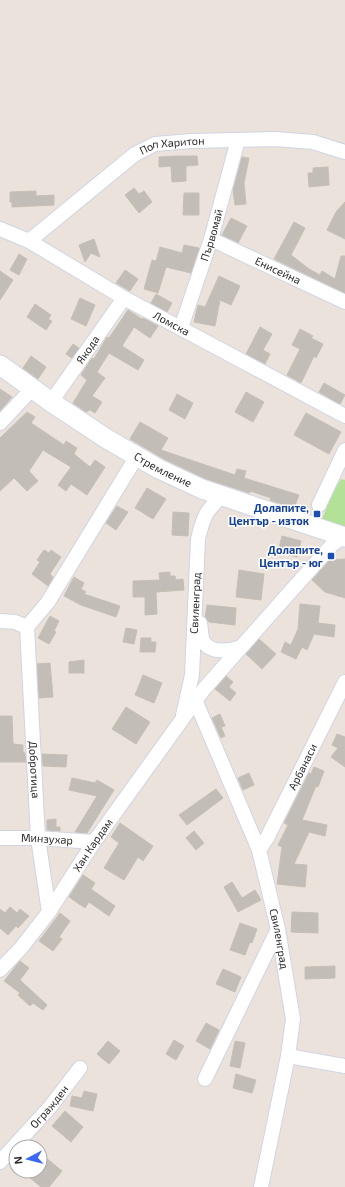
<svg xmlns="http://www.w3.org/2000/svg" width="345" height="1187" font-family="'Exo 2',sans-serif">
<rect width="100%" height="100%" fill="#ebe3db"/>
<path fill="#b4e198" d="M341,479L345,480V530L321,522L333,492Z"/>
<g fill="#c3bdb7" stroke="#c6bfb4">
<path d="M177,156H197L198,165L186,166V181L172,182L171,166L159,167V157Z"/>
<path d="M242,157L249,158L244,183L246,204L235,205L233,190Z"/>
<path d="M328,167L329,185L309,187L308,173H313V168Z"/>
<path d="M134,188L139,194L144,191L152,202L139,213L125,195Z"/>
<path d="M36,191V196L54,195V205L12,207V202H10V192Z"/>
<path d="M184,193H199V215H183Z"/>
<path d="M345,202V239L327,230L336,212Z"/>
<path d="M231,218L247,226L238,243L222,235Z"/>
<path d="M294,222L305,228L291,255L309,269L320,275L322,271L335,279L341,256H345V293L274,259Z"/>
<path d="M94,239L100,257L91,253L85,262L79,245Z"/>
<path d="M184,245L199,248L191,273L166,267L158,293L144,289L152,260L156,261L160,247L182,253Z"/>
<path d="M19,254L27,259L19,275L10,270Z"/>
<path d="M125,270L138,279L130,291L116,283Z"/>
<path d="M0,271L13,280L0,300Z"/>
<path d="M219,276L240,286L231,305L220,300L215,326L194,322L198,305L205,307Z"/>
<path d="M156,294L172,303L167,312L151,303Z"/>
<path d="M80,298L95,305L86,326L71,319Z"/>
<path d="M35,304L51,315L48,319L52,321L46,330L27,317Z"/>
<path d="M128,310L142,319L143,318L158,326L150,338L134,327L122,346L144,360L138,370L109,353L97,372L105,378L92,396L102,402L95,413L90,410L86,412L73,403L87,380L81,375L92,358L94,359L107,337L109,338Z"/>
<path d="M260,327L272,334L263,350L270,354L265,364L246,354Z"/>
<path d="M300,329L313,336L311,338L323,344L316,358L314,356L301,383L287,375L300,349L292,345Z"/>
<path d="M73,344L79,348L72,358L66,354Z"/>
<path d="M31,356L46,367L38,379L23,368Z"/>
<path d="M324,383L345,395L340,404L319,392Z"/>
<path d="M0,389L12,397L0,411Z"/>
<path d="M246,392L264,402L253,422L235,412Z"/>
<path d="M177,394L193,403L185,419L169,410Z"/>
<path d="M27,412L35,417L31,423L64,445L66,441L77,448L74,454L90,467L95,460L105,467L87,495L71,484L66,491L58,485L71,467L43,450L29,471L38,481L27,491L14,478L0,491V438Z"/>
<path d="M306,413L341,432L329,454L294,435Z"/>
<path d="M140,422L168,438L161,450L235,475L237,469L246,471L244,478L299,495L294,508L270,500L271,498L250,491V493L206,479L164,459L130,439Z"/>
<path d="M147,488L166,499L153,519L135,508Z"/>
<path d="M117,506L128,512L116,530L106,523Z"/>
<path d="M173,512L189,513L188,536L172,535Z"/>
<path d="M282,536L301,541L297,557L278,552Z"/>
<path d="M44,550L49,553L51,550L61,557L50,574L53,577L48,586L32,574L40,562L37,560Z"/>
<path d="M345,559V598L325,592L312,580L330,560Z"/>
<path d="M239,570L264,574L261,600L236,597Z"/>
<path d="M170,572V576H175L176,580L183,579L184,590L156,592L157,614L145,615V597H133V581L160,580L159,573Z"/>
<path d="M74,577L84,583L81,589L86,592L84,594L120,606L116,617L81,605L64,596Z"/>
<path d="M300,604L320,606L318,623L335,625L334,637L314,634L307,650L302,647L296,659L281,652L285,642L291,645L298,629Z"/>
<path d="M207,605L236,608L235,625L209,622L205,617Z"/>
<path d="M50,616L59,621L54,631L56,632L49,644L38,638Z"/>
<path d="M126,628L137,630L134,644L123,642Z"/>
<path d="M141,638H151V642H156L155,652H140Z"/>
<path d="M259,639L276,654L262,669L246,654Z"/>
<path d="M84,660V673H69V662Z"/>
<path d="M50,663L53,697L39,698L37,664Z"/>
<path d="M143,675L162,683L154,703L135,695Z"/>
<path d="M226,676L233,682L229,687L236,693L230,701L215,689Z"/>
<path d="M126,707L150,722L136,744L112,729Z"/>
<path d="M220,714L225,726L221,727L225,736L221,738L212,718Z"/>
<path d="M0,716H12L13,744L23,745V752L25,753L26,762H0Z"/>
<path d="M337,734L345,737V767L331,757L338,748L332,745Z"/>
<path d="M42,754L67,755L66,767L43,766Z"/>
<path d="M314,767L324,771L318,787L316,786L302,820L327,825L325,836L309,832L294,864L307,865L305,887L277,884L282,847L278,845L288,825L284,823L309,773L311,774Z"/>
<path d="M249,773L254,785L243,790L238,778Z"/>
<path d="M72,778L95,783L97,780L114,790L87,833L75,832L97,796L69,790Z"/>
<path d="M216,789L223,798L187,825L179,815Z"/>
<path d="M56,819V827H60V831L47,830V820Z"/>
<path d="M120,823L153,846L143,861L138,857L124,880L104,868L119,843L111,837Z"/>
<path d="M194,831L204,843L196,850L186,838Z"/>
<path d="M83,875L95,883L91,889L115,906L109,916L89,902L85,908L69,897Z"/>
<path d="M232,882L242,898L255,890L261,900L238,912L224,887Z"/>
<path d="M10,907L17,913L20,909L29,916L18,928L16,926L8,935L0,928V909L5,913Z"/>
<path d="M292,912L318,913V933L291,932Z"/>
<path d="M60,913L70,921L59,937L62,939L53,951L39,941Z"/>
<path d="M240,923L257,929L252,943L250,942L245,955L230,950Z"/>
<path d="M20,961L29,968L20,980L47,1005L43,1010L33,1003L30,1006L18,995L20,993L4,981Z"/>
<path d="M335,966V978L305,979V967Z"/>
<path d="M223,969L241,977L235,992L216,984Z"/>
<path d="M206,1023L219,1030L210,1049L196,1041Z"/>
<path d="M174,1040L184,1046L176,1060L166,1054Z"/>
<path d="M108,1041L120,1051L109,1064L97,1054Z"/>
<path d="M235,1041L245,1043L240,1068L230,1066Z"/>
<path d="M236,1074L256,1080L252,1093L233,1088Z"/>
<path d="M84,1091L97,1094L93,1111L70,1106L72,1096L82,1098Z"/>
<path d="M65,1111L83,1127L71,1142L52,1126Z"/>
<path d="M40,1153L62,1171L49,1187H41L22,1171H40Z"/>
</g>
<g fill="none" stroke-linecap="round" stroke-linejoin="round">
<defs>
<g id="street">
<path id="s1" d="M0,229L29,241L124,298L345,416"/>
<path id="s2" d="M211,239L345,302"/>
<path id="s3" d="M29,241L135,154L155,144L191,141L275,139L313,142L345,152"/>
<path id="s4" d="M181,328L211,239L238,140"/>
<path id="s5" d="M51,402L124,298"/>
<path d="M0,423L32,389"/>
<path d="M319,505L345,450"/>
<path d="M0,621L15,622L27,627"/>
<path d="M200,623C201,628 201,637 203,641C210,654 230,651 241,647"/>
<path id="s6" d="M27,627L38,838L49,912"/>
<path d="M27,627L48,602L137,456"/>
<path id="s7" d="M196,702L259,850L278,929L293,1019L288,1056L261,1187"/>
<path id="s8" d="M183,715L192,675L198,539C203,518 206,509 223,496"/>
<path id="s9" d="M0,838H38L94,842"/>
<path id="s10" d="M259,850L267,838L345,682"/>
<path id="s11" d="M0,970L21,948L49,912L94,842L204,689L322,556L333,544L344,536"/>
<path d="M288,1056L345,1066"/>
<path d="M205,1079L278,929"/>
<path id="s12" d="M0,1162L50,1107L80,1068"/>
</g>
<g id="secondary">
<path id="s13" d="M0,365L51,402L107,439L159,469L202,489L345,537"/>
</g>
</defs>
<use href="#street" stroke="#d0d4e2" stroke-width="16"/>
<use href="#secondary" stroke="#d0d4e2" stroke-width="21"/>
<use href="#street" stroke="#fff" stroke-width="14"/>
<use href="#secondary" stroke="#fff" stroke-width="19"/>
</g>
<g fill="#1a4fb4" stroke="#fff" stroke-width="1.5">
<rect x="313" y="510" width="8" height="8" rx="2"/>
<rect x="327" y="552" width="8" height="8" rx="2"/>
</g>
<g text-anchor="middle" stroke-width="3" stroke-linejoin="round" paint-order="stroke">
<g font-size="11" fill="#292929" stroke="#fff">
<text dy="4" stroke="none"><textPath href="#s3" startOffset="176">Поп Харитон</textPath></text>
<text dy="4" stroke="none"><textPath href="#s4" startOffset="98">Първомай</textPath></text>
<text dy="4" stroke="none"><textPath href="#s2" startOffset="74">Енисейна</textPath></text>
<text dy="4" stroke="none"><textPath href="#s1" startOffset="196">Ломска</textPath></text>
<text dy="4" stroke="none"><textPath href="#s5" startOffset="64">Якода</textPath></text>
<text dy="4" stroke="none"><textPath href="#s13" startOffset="194">Стремление</textPath></text>
<text dy="4" stroke="none"><textPath href="#s8" startOffset="113">Свиленград</textPath></text>
<text dy="4" stroke="none"><textPath href="#s10" startOffset="94">Арбанаси</textPath></text>
<text dy="4" stroke="none"><textPath href="#s6" startOffset="143">Добротица</textPath></text>
<text dy="4" stroke="none"><textPath href="#s9" startOffset="47">Минзухар</textPath></text>
<text dy="4" stroke="none"><textPath href="#s11" startOffset="156">Хан Кардам</textPath></text>
<text dy="4" stroke="none"><textPath href="#s7" startOffset="252">Свиленград</textPath></text>
<text dy="4" stroke="none"><textPath href="#s12" startOffset="74">Огражден</textPath></text>
</g>
<g font-size="11" font-weight="bold" fill="#164399" stroke="#fff" text-anchor="end">
<text x="309" y="512">Долапите,<tspan x="309" dy="13">Център - изток</tspan></text>
<text x="323" y="554">Долапите,<tspan x="323" dy="13">Център - юг</tspan></text>
</g>
</g>
<g transform="translate(28 1159) rotate(263)"><circle r="19" fill="#ffffff" stroke="#a9a9a9"/>
<path d="M0-3L7 15L0 10L-7 15Z" fill="#3c67f6"/>
<text y="-6" font-size="11" font-weight="bold" text-anchor="middle" fill="#292929">N</text>
</g>
</svg>
